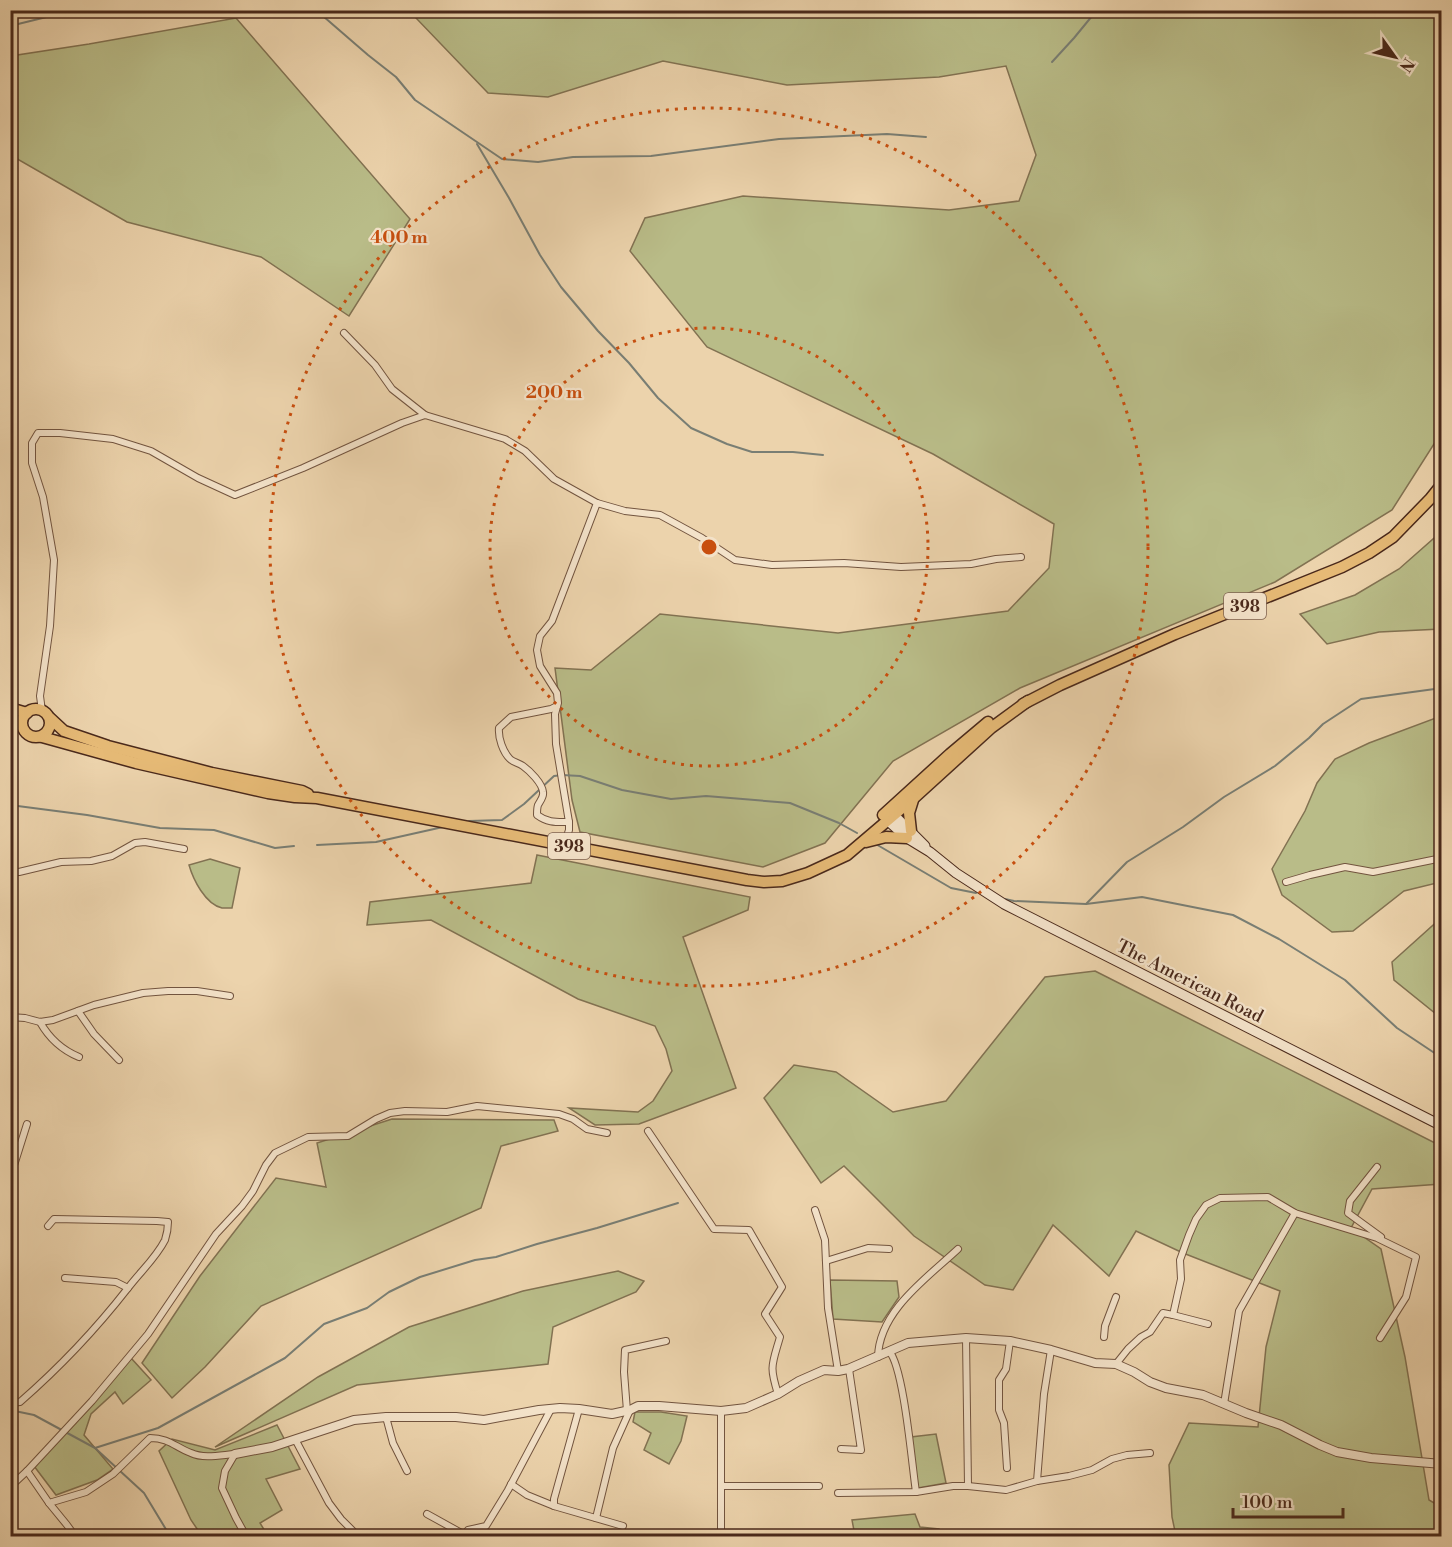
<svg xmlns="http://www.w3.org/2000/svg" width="1452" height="1547" font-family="'Libre Bodoni',serif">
<rect width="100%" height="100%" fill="#ecd3ac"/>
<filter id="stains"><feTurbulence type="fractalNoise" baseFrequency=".00333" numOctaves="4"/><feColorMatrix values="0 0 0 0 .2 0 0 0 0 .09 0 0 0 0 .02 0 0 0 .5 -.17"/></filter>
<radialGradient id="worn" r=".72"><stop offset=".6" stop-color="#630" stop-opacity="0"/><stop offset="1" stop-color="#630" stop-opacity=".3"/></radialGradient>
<g fill="#b9bc88" stroke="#827252" stroke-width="1.5">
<path d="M414,11H1441V433L1392,510L1275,582L1020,688L893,761L825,843L763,867L580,832L572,800L555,668L591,670L660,614L838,633L1008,611L1049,568L1054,524L933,454L707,347L630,251L645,218L743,196L949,210L1019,201L1036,155L1006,66L939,77L787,85L663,61L548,97L488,93L415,17Z"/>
<path d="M236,18L410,219L349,316L261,257L127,222L14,157H11V56L89,44Z"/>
<path d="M1441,532V629L1379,632L1327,644L1300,614L1355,595L1399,569Z"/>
<path d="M1441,716V882L1404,891L1353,931L1332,932L1282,895L1272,869L1305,811L1317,783L1335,759L1369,743Z"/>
<path d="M537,855L750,897L748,910L683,937L736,1088L639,1124L595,1125L569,1108L638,1112L653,1101L672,1071L666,1049L655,1026L578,999L431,920L367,925L370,902L531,883Z"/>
<path d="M210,859L240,868L232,908C231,908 223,908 222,908C205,904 193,879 189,865Z"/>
<path d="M1441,918V1018L1394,980L1392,962Z"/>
<path d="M1095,971L1441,1146V1184L1372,1189L1351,1228L1381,1249L1405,1357L1429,1500L1441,1507V1536H1176L1172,1517L1169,1465L1189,1423L1258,1427L1266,1347L1280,1291L1183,1253L1136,1231L1109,1276L1053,1225L1013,1290L985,1285L914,1236L844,1166L821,1183L764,1098L794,1065L836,1072L893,1112L946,1101L1045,977Z"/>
<path d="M392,1119L554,1120L558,1131L501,1146L481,1208L261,1306L205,1367L172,1398L142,1363L200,1276L276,1178L326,1187L317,1143Z"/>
<path d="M618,1271L644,1281L636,1292L553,1327L548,1364L357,1385L215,1447L318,1377L409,1327L523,1291Z"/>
<path d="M830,1280L897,1281L899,1297L882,1322L833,1319Z"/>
<path d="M131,1358L151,1380L123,1404L115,1392L91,1414L84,1435L113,1469L97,1480L56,1495L34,1466L80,1418Z"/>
<path d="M635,1412H661L687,1416L681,1441L669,1464L644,1450L651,1433L633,1422Z"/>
<path d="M277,1425L300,1469L266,1479L282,1510L260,1523L268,1536H202L191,1520L159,1451L172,1439L215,1450Z"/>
<path d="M936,1434L946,1483L918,1488L911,1437Z"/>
<path d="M915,1514L920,1527L939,1529L941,1536H855L852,1520Z"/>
</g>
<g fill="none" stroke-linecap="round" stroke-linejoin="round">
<g stroke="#797e74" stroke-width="2">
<path d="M316,10L368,55L396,77L415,100L502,159L538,162L573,157L651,156L779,139L887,134L926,137"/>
<path d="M10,26L75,10"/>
<path d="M1052,62L1074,38L1097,10"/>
<path d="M477,144L509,198L540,255L561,287L598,331L629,363L658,398L691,428L727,444L752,452H793L823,455"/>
<path d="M10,805L87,815L160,828L214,830L275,848L294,846"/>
<path d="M469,821L502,820L524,804L554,776L562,775L580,776L622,790L671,799L706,796L790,803L839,823L857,833"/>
<path d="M874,843L951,888L976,893"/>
<path d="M317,845L376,842L443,827"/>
<path d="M1005,899L1014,901L1086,904L1142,897L1233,915L1279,939L1345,980L1397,1028L1442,1058"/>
<path d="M1086,904L1127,862L1183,827L1224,797L1275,766L1309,738L1323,724L1361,699L1442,688"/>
<path d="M10,1410L34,1415L95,1448L144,1493L170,1536"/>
<path d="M95,1448L158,1428L285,1358L324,1324L367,1308L389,1292L420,1277L475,1260L496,1257L537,1244L597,1228L678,1203"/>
</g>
<defs>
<g id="minor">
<path d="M344,333L375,365L392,389L425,415"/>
<path d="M557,706L551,709L511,717L499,728C498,738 503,752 510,759C513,762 519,763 523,766C530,771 542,783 543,792C544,797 540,801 538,805C537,808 537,812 537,815C548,823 556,822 569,822"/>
<path d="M42,711L40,696L50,626L54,560L43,497L32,463V443L38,433H60L113,439L151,451L198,478L235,495L303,468L402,423L425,415L505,439L525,451L554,479L597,503L625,511L660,515L702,538L735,560L772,565L844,563L901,567L971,564L996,559L1021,557"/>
<path d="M564,845L569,830V822L556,744L555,714L558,703L557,693L540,666L537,650L540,636L552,621L597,503"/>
<path d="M10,871L19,872L61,862L91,861L112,856L135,843L145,842L184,849"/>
<path d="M1286,882L1310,875L1345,867L1373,872L1442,858"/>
<path d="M78,1011L94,1034L119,1060"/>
<path d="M10,1017L25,1018L40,1022L53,1020L94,1005L143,993L168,991H197L230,996"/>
<path d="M40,1022C49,1038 62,1050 79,1057"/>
<path d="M648,1131L714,1229L749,1230L782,1287L765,1314L780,1337C772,1365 769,1366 778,1394"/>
<path d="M1377,1167L1350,1201L1348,1213L1381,1237"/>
<path d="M10,1178L27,1124"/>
<path d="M815,1210L825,1240L828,1308L838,1371"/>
<path d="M826,1261L868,1248L889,1249"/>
<path d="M65,1278L116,1282L128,1288"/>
<path d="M10,1299V1304"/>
<path d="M1173,1315L1208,1324"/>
<path d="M1104,1337L1105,1326L1116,1297"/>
<path d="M966,1338L968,1486"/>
<path d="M878,1357C879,1311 927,1278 958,1249"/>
<path d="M1116,1364L1128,1349L1141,1337L1150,1332L1163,1313L1173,1315L1181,1279L1180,1260L1189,1235L1196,1219L1206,1205L1220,1198L1268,1197L1295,1213L1377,1238L1416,1257L1406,1297L1380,1338"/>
<path d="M10,1403L20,1402C59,1368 96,1329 128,1288C140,1272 156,1258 165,1240C167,1234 168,1229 168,1222L157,1221L54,1219L48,1226"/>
<path d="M1224,1404L1239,1311L1295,1213"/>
<path d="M579,1409L554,1499V1506L623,1526"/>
<path d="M627,1411L624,1372L625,1350L666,1341"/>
<path d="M721,1411V1531"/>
<path d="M386,1417L393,1443L407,1471"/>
<path d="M295,1439L329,1503L341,1519L358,1536"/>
<path d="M841,1449L861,1450L849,1369"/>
<path d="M235,1454C221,1455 204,1459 191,1453C175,1447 169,1438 150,1438L113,1474L86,1492L49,1503L27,1471L92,1401L148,1334L216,1234L242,1206L253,1191L266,1165L275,1153L308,1137L348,1136L376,1119L390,1113L405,1111L447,1112L477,1106L559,1114L573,1119L587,1129L607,1133"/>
<path d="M235,1454L225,1471L222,1488L236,1518L246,1536"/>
<path d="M1007,1468L1004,1423L999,1410V1380L1006,1369L1010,1341"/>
<path d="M1037,1481L1069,1476L1092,1470L1112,1459L1127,1455L1150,1453"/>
<path d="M511,1484L527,1495L554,1506"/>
<path d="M721,1486H819"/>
<path d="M10,1487L27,1471"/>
<path d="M916,1492L953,1486H968L1006,1490L1037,1481L1044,1394L1051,1350"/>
<path d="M838,1493L916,1492C912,1466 904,1367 889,1351"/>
<path d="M49,1503L67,1525L75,1536"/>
<path d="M427,1514L465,1535"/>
<path d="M596,1518L613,1448L630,1410"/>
<path d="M463,1536L468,1530L486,1526L508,1490L551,1409"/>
<path d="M975,1536H976"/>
</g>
<path id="tertiary" d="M235,1454L272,1447L354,1420L386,1417H456L484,1420L539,1410L560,1408L579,1409L612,1414L630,1410L638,1406H659L721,1411L746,1408L778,1394L799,1381L824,1370L838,1371L848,1369L908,1343L966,1338L1010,1341L1051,1350L1095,1363L1116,1364L1134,1372L1150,1382L1166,1388L1203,1395L1246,1413L1281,1425L1320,1445L1337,1452L1371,1458L1442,1464"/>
<g id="secondary">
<path d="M894,815L925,846"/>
<path d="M888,821L907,838L930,852L956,873L1004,904L1442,1126"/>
</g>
<g id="primary">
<path d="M1023,704L1060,685L1175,634L1342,567L1369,553L1393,537L1430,499L1442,484"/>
<path d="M10,708L27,713"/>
<circle cx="36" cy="723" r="14"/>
<path d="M50,718L64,731L108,746L212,773L302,791L308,794"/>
<path d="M42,737L136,763L268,793L295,797L317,798L747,880L764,882L782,881L808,873L847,855L914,798L991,728L1028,701"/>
<path d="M883,815L950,754L988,722"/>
<path d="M911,831L909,813L913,800"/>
<path d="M866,842L886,837L907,838"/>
</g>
</defs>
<use href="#minor" stroke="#72543f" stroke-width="8"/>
<use href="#tertiary" stroke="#72543f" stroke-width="10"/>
<use href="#secondary" stroke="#4a291b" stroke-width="11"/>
<use href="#primary" stroke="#4a291b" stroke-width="13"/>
<use href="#minor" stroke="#f3e2c9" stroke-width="6"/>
<use href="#tertiary" stroke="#f3e2c9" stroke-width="8"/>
<use href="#secondary" stroke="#f3e2c9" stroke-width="9"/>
<use href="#primary" stroke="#e6ba76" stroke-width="10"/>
</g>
<g fill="none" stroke="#c84f0f" stroke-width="3" stroke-dasharray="3 6">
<circle cx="709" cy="547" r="219"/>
<circle cx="709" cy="547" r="439"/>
</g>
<g text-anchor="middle" stroke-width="4.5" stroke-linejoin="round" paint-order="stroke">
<g fill="#f3e2c9" stroke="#7d604f" stroke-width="1.5">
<rect x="1224" y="593" width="42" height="26" rx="4.5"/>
<rect x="548" y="833" width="42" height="26" rx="4.5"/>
</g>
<g font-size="16" font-weight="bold" fill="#4a291b">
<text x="1245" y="612">398</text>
<text x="569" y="852">398</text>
</g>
<g font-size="18" fill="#4a291b" stroke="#f3e2c9">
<text transform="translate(1190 981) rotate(27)" y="6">The American Road</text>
</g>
</g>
<circle cx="709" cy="547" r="9" fill="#c84f0f" stroke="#f3e2c9" stroke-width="3"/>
<g font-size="18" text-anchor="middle" font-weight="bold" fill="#c84f0f" stroke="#f3e2c9" stroke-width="4.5" stroke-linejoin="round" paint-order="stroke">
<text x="399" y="243">400 m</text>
<text x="554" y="398">200 m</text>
</g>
<rect width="1452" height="1547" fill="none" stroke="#ecd3ac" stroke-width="36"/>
<rect x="12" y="12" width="1428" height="1523" fill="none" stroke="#4a291b" stroke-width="3"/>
<rect x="18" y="18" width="1416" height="1511" fill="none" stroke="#4a291b" stroke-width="1.5"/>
<g transform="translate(1395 57) rotate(124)" stroke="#f3e2c9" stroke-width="4.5" paint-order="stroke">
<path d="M0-4.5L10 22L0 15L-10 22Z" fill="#4a291b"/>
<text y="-9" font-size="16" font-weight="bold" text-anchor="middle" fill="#4a291b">N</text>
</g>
<path d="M1233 1508v9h110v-9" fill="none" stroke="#4a291b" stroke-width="3"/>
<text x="1242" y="1508" font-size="18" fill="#4a291b" stroke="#f3e2c9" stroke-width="4.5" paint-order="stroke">100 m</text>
<rect width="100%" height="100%" filter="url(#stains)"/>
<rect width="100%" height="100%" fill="url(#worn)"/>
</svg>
